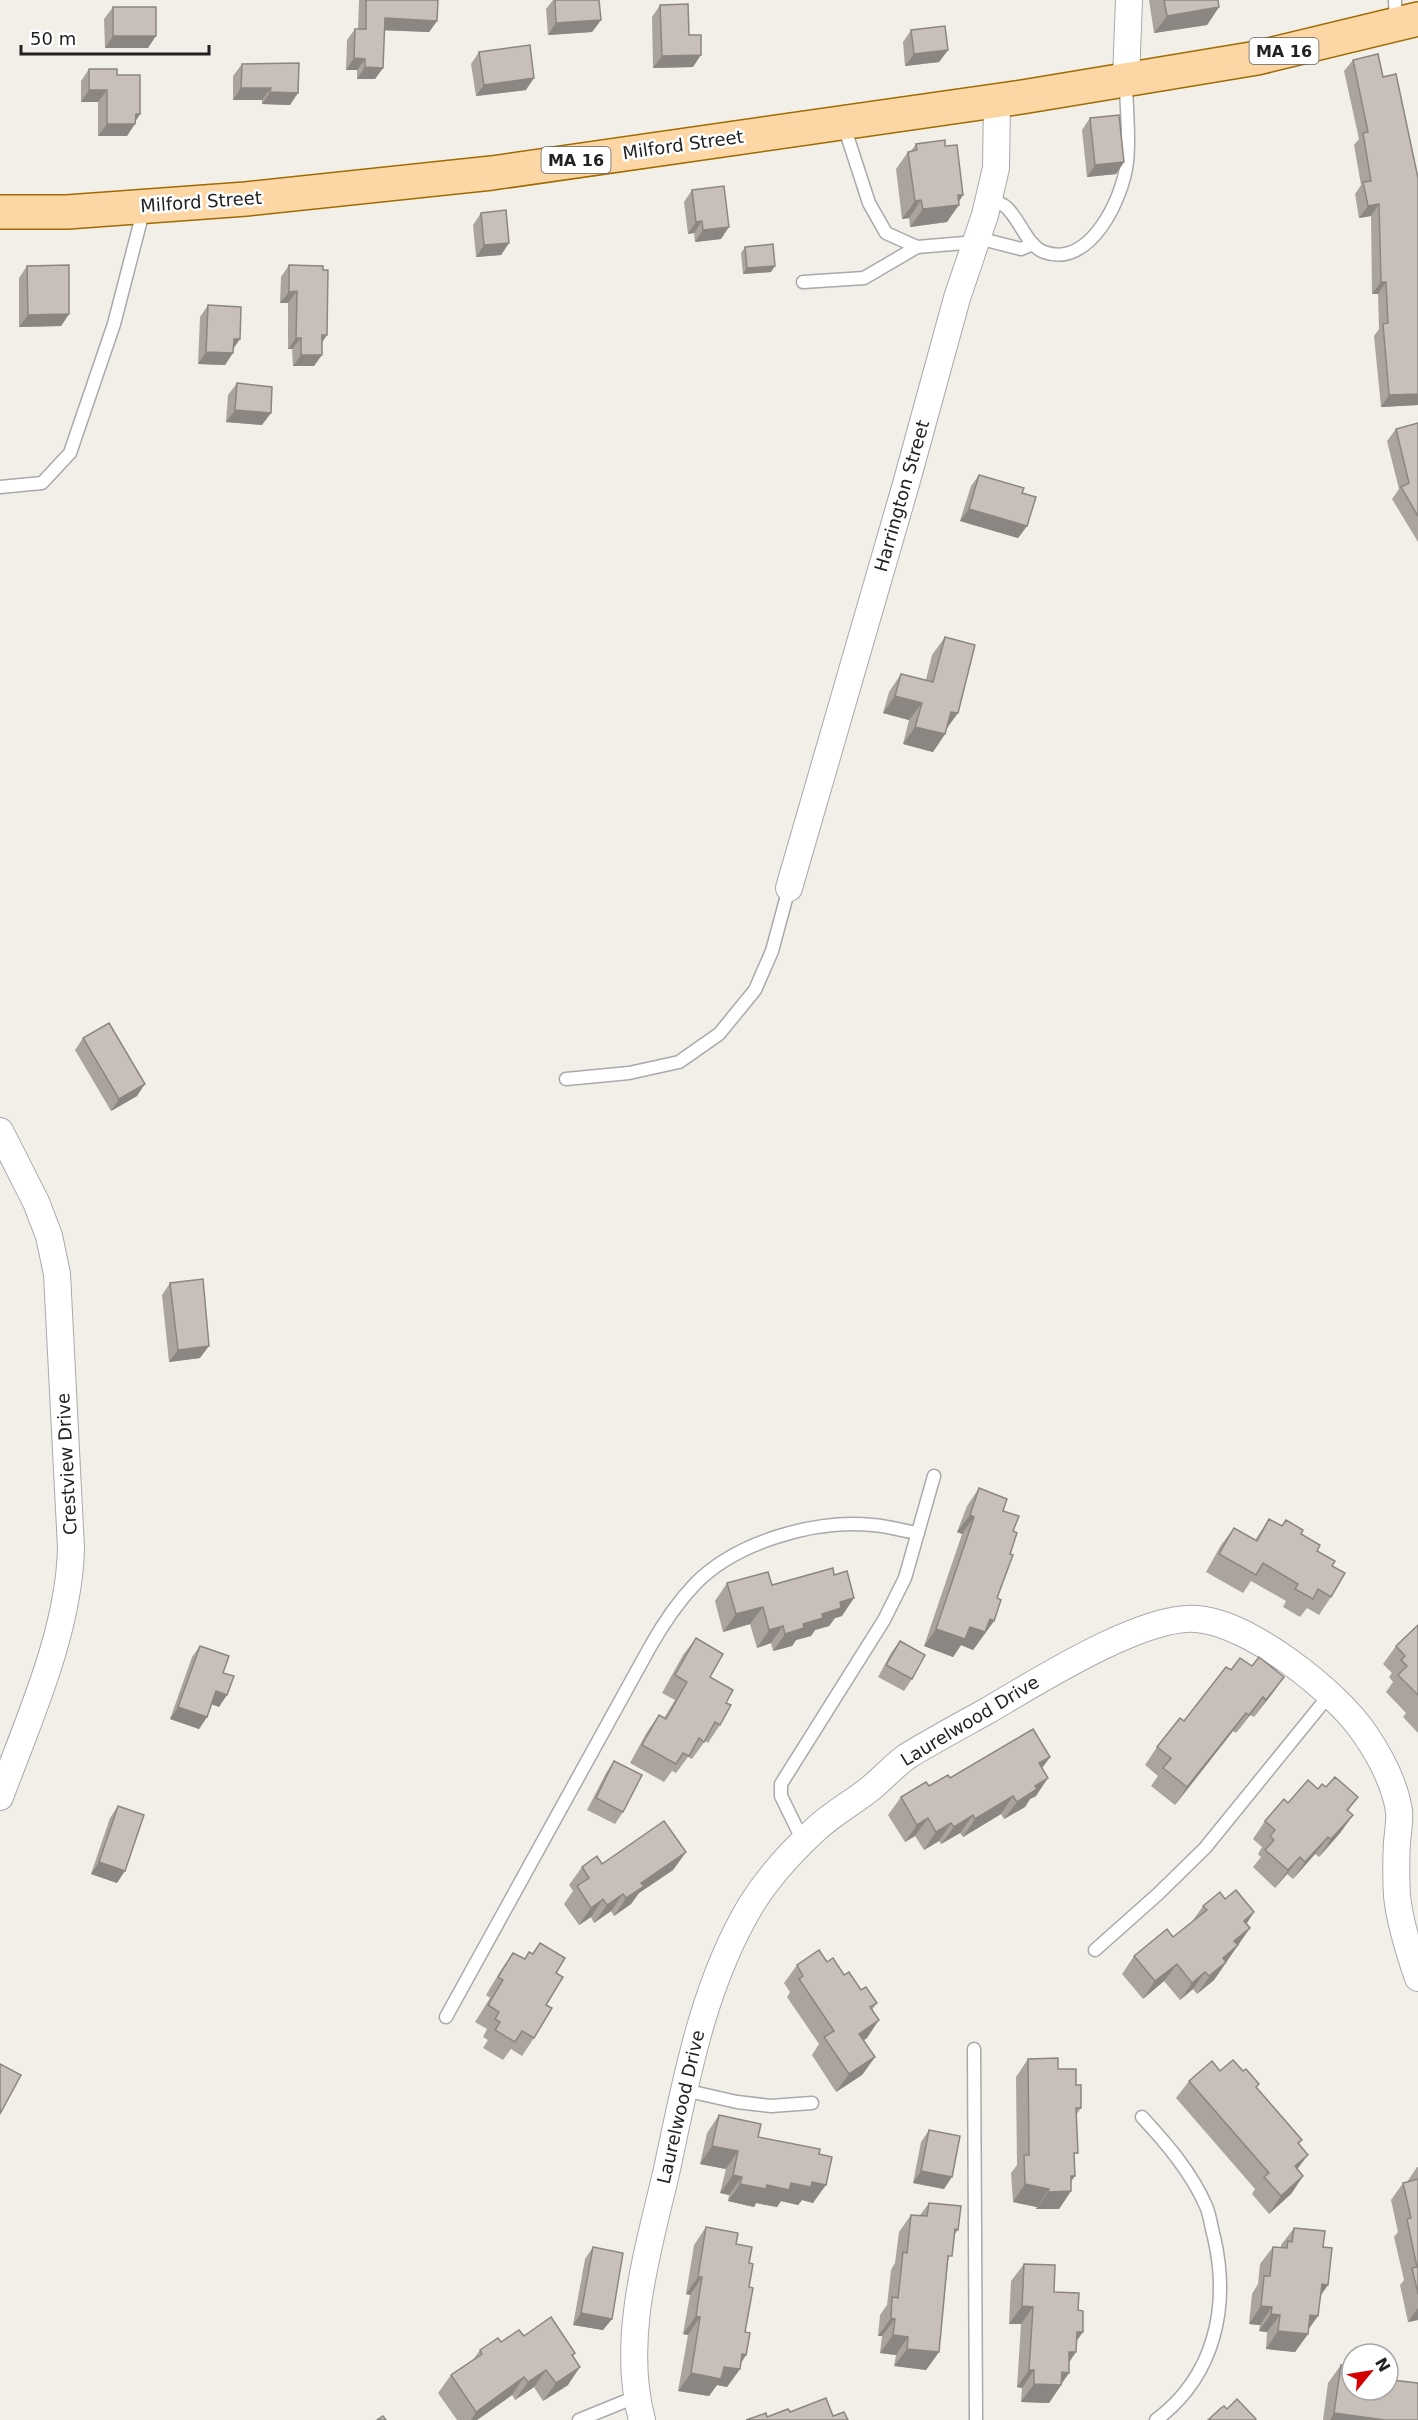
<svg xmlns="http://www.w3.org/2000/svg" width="1418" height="2420" font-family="'DejaVu Sans',sans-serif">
<rect width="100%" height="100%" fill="#f2efe9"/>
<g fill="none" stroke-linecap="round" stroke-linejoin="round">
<defs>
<g id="service">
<path d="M1395,0L1396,23"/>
<path d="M843,123L869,203L886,233L917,247L976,242"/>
<path d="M989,199C995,201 1002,203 1006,207C1020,219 1026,245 1044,252C1090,269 1123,198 1127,162C1130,136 1126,107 1126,80"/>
<path d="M978,238L1021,249L1033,244"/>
<path d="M803,282L864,278L917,247"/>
<path d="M0,487L42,483L70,453L114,324L144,208"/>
<path d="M566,1079L629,1073L679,1062L719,1034L755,990L772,951L789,888"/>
<path d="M803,1841L781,1796V1784L884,1620L905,1578L934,1476"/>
<path d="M1095,1950L1158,1894L1205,1848L1330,1694"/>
<path d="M446,2017L650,1647C663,1624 677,1603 695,1584C736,1542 815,1519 873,1525C888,1526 903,1531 918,1533"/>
<path d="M974,2049L976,2420"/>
<path d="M684,2090L737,2102L771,2106L812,2103"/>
<path d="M1142,2117C1167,2144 1191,2172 1206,2206C1210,2215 1211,2227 1214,2237C1230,2306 1215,2376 1156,2420"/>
<path d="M579,2420L638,2396"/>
</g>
<g id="minor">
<path d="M1126,79L1129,0"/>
<path d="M789,888L906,484L957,298L985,215L996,168L997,101"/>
<path d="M0,1131L36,1202L49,1236L57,1274L71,1548C69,1632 29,1719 0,1797"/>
<path d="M642,2420C620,2338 649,2248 667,2169C686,2080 703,1985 751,1905C769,1876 791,1852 816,1829C833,1813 854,1802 871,1788C883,1778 894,1766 906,1757C932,1741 960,1726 987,1711C1035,1683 1143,1614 1197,1619C1249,1623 1336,1691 1365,1734C1380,1756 1395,1785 1399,1811C1400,1821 1398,1832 1397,1842C1396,1860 1396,1878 1397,1896C1400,1924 1409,1952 1418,1978"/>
</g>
<path id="primary" d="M0,212H67L246,199L492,173L1022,97L1257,58L1418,19"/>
</defs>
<use href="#service" stroke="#a9a9a9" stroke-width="15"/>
<use href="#minor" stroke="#a9a9a9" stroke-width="28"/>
<use href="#primary" stroke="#a06b00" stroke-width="36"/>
<use href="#service" stroke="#fff" stroke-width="12"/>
<use href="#minor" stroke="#fff" stroke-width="26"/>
<use href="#primary" stroke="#fcd6a4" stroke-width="33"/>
</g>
<g fill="#aba49e">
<path d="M359,0H438L437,21L429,32L384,30L383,68L375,79H357V70H346L347,40L355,29H358Z"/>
<path d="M553,0H599L601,20L592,32L548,35L546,9Z"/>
<path d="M1149,0H1218L1219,7L1207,25L1154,33Z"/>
<path d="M660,5L689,35L693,67L653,68L652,17Z"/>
<path d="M113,7L148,48H105L104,19Z"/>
<path d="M911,30L948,50L939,62L905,66L903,42Z"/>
<path d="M479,52L526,90L476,96L471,64Z"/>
<path d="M1378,54L1418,405L1381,407L1374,336L1379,329L1378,294H1372L1371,216L1359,218L1355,194L1361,185L1354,145L1359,139L1344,71L1353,60Z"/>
<path d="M242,64L290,105L262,104V100H233V76Z"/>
<path d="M89,69L117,75L140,114L127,136H98V102H81V81Z"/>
<path d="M1090,118L1124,162L1116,174L1087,177L1082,130Z"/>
<path d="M916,144L945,146L963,195L947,222L910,227L909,218L902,219L896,169L908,152L911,151Z"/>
<path d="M692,190L721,239L695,242L694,233L688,234L684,202Z"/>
<path d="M481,213L509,243L501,255L476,257L473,225Z"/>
<path d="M745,247L771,272L743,274L741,253Z"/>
<path d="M289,265L322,343L314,366H293L292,349H288V303H280L281,277Z"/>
<path d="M27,266L69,314L61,326L19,327V278Z"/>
<path d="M208,305L240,339L234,348L225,365L198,364L200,317Z"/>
<path d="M237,383L262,425L226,422L228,395Z"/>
<path d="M1418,423V542L1392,499L1399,489L1387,441L1396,429Z"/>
<path d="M979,475L1022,493L1027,526L1018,538L960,521L971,486Z"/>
<path d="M945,637L946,730L945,734L933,752L903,744L909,720L883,713L889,692L901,674L926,680L932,655Z"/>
<path d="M83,1038L137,1096L111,1111L75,1050Z"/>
<path d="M170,1283L200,1358L169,1362L162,1295Z"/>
<path d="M979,1488L1003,1511L1013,1531L1010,1554L997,1598L994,1621L973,1650L961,1645L953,1657L924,1646L962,1534L957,1532L967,1506Z"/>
<path d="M1269,1519L1282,1526L1286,1520L1332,1566L1331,1597L1319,1615L1307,1608L1300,1617L1283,1607L1286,1601L1251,1581L1243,1593L1206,1572L1221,1545L1234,1528L1255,1540Z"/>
<path d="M727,1583L772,1585L842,1616L835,1618L829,1626L815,1630L811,1636L796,1640L792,1646L773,1651L771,1643L757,1648L750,1624L723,1632L715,1601Z"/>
<path d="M1418,1625V1733L1403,1717L1406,1713L1386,1692L1393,1682L1389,1677L1392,1673L1383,1664L1396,1646Z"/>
<path d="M696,1638L710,1677L726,1703L720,1725L708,1743L705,1741L692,1759L688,1757L676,1773L672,1771L664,1782L630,1763L647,1732L659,1715L664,1718L675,1700L662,1693L683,1655Z"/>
<path d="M900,1641L912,1679L904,1691L878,1677L891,1653Z"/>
<path d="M200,1646L223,1673L219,1707L212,1704L207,1717L199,1729L170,1719L192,1657Z"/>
<path d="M1252,1666L1284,1677L1254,1717L1250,1715L1236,1733L1233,1731L1175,1805L1151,1786L1158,1776L1145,1765L1157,1747L1184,1721L1231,1670Z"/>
<path d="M1050,1757L1042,1768L1036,1796L1030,1799L1025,1807L1004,1819L1001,1814L963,1837L960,1833L941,1844L939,1841L924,1850L915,1836L905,1842L888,1815L901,1797L950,1778Z"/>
<path d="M614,1761L623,1812L615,1824L587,1810L606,1773Z"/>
<path d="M1326,1787L1358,1797L1348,1811L1353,1815L1340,1833L1319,1857L1315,1854L1293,1879L1287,1874L1275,1888L1253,1867L1261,1857L1258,1854L1262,1847L1253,1839L1265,1821L1288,1803L1318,1789Z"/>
<path d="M118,1806L117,1883L91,1874L110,1818Z"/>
<path d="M686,1852L673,1870L639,1893L631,1904L614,1916L611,1911L594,1923L591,1917L579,1925L564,1904L573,1891L569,1885L582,1867Z"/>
<path d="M1225,1899L1254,1912L1247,1923L1250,1928L1214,1980L1197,1994L1193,1989L1180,2000L1164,1981L1143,1999L1122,1974L1134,1956L1173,1937L1191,1923L1203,1906Z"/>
<path d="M540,1943L556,1973L546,2005L534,2038L522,2056L511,2049L503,2060L483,2048L488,2040L483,2037L487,2029L475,2022L490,1998L486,1995L501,1970L513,1953L524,1959L529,1952L532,1954Z"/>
<path d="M827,1962L844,1975L877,2003L872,2010L867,2038L864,2040L875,2057L862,2075L836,2092L812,2055L819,2044L787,1997L790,1992L784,1983L797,1965Z"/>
<path d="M1028,2059L1058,2069L1076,2085L1081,2108L1077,2114L1074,2159L1071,2181V2191L1059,2209H1036L1037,2207L1013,2202L1011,2173L1017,2165L1016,2077Z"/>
<path d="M1220,2071L1256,2088L1302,2140L1299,2144L1297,2169L1303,2176L1291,2194L1269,2214L1252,2194L1255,2189L1176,2098L1189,2081Z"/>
<path d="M719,2115L758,2137L819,2154L813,2203L802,2200L798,2205L781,2201L777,2207L756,2203L754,2207L728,2201L729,2195L720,2193L726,2169L700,2164L707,2133Z"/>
<path d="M929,2130L944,2189L913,2183L921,2142Z"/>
<path d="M1417,2167H1418V2320L1408,2322L1400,2285L1404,2280L1394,2237L1398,2232L1391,2200L1403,2183L1407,2182Z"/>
<path d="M929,2203L958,2230L954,2235L948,2262L939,2352L926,2370L894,2366L896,2355L880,2353L882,2336H878L880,2315L887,2305L891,2270L895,2263L899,2232L911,2215H920Z"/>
<path d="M706,2227L736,2244L749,2263V2287L745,2332L746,2355L741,2363L740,2369L727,2387L717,2385L709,2396L678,2391L688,2335L683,2334L690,2295L686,2294L694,2245Z"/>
<path d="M1294,2228L1323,2247L1328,2285L1320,2296L1308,2330V2334L1295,2352L1266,2349L1267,2332L1259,2331L1260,2325L1249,2324L1252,2294L1258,2284L1260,2264L1273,2247H1281V2245Z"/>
<path d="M593,2247L612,2319L603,2330L573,2325L585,2259Z"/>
<path d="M1024,2264L1054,2292L1077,2341L1069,2362V2373L1049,2403L1021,2402L1022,2388L1017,2387L1021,2324H1009L1011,2281Z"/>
<path d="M524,2336L575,2353L573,2357L568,2385L543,2401L534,2387L515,2400L512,2395L477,2420H457L438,2393L451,2375L473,2360L480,2350L501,2342Z"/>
<path d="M1341,2365L1392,2380L1418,2420H1323L1328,2383Z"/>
</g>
<g fill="#8b8681">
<path d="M1219,7L1207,25L1154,33L1167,16Z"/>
<path d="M385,18L437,21L429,32L377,30Z"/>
<path d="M601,20L592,32L548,35L556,23Z"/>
<path d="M113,36H156L148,48H105Z"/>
<path d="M948,50L939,62L905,66L914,54Z"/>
<path d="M701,55L693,67L653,68L662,56Z"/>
<path d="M354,58L365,59L357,70H346Z"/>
<path d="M365,67L383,68L375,79H357Z"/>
<path d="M534,78L526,90L476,96L484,85Z"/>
<path d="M241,88H271L262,100H233Z"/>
<path d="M89,90H107L98,102H81Z"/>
<path d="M270,92L298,93L290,105L262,104Z"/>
<path d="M136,114H140L133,124H135L127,136H98L107,124Z"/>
<path d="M1124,162L1116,174L1087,177L1095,165Z"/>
<path d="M958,195H963L956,205H959L947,222L910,227L923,209Z"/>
<path d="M921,200L909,218L902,219L915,201Z"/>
<path d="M1379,204L1371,216L1359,218L1368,206Z"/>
<path d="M702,221L694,233L688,234L696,222Z"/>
<path d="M729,227L721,239L695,242L703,230Z"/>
<path d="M509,243L501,255L476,257L484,245Z"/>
<path d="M775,266L771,272L743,274L747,268Z"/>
<path d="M1381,282H1386L1378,294H1372Z"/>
<path d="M297,291L288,303H280L289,292Z"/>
<path d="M69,314L61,326L19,327L28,315Z"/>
<path d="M322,335H327L319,347Z"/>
<path d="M296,338H301L292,349H288Z"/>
<path d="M234,339H240L231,351Z"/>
<path d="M206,352L233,353L225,365L198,364Z"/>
<path d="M301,355H322L314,366H293Z"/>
<path d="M1418,394V405L1381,407L1389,395Z"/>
<path d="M235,410L271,413L262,425L226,422Z"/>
<path d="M969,509L1027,526L1018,538L960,521Z"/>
<path d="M895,696L922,703L909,720L883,713Z"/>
<path d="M951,712L958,713L945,731Z"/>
<path d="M915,727L945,734L933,752L903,744Z"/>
<path d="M145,1084L137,1096L111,1111L119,1099Z"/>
<path d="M209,1346L200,1358L169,1362L178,1350Z"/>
<path d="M970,1515L974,1517L962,1534L957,1532Z"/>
<path d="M854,1598L842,1616L835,1618L829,1626L815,1630L811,1636L796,1640L792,1646L773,1651L785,1634L822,1614L840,1602Z"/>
<path d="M763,1607L750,1624L723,1632L736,1614Z"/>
<path d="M990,1619L994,1621L973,1650L961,1645L953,1657L924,1646L936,1629L970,1627Z"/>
<path d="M783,1626L771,1643L757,1648L769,1630Z"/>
<path d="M1284,1677L1272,1694L1254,1717L1266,1700Z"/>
<path d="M216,1691L227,1695L219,1707L208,1703Z"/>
<path d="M1263,1697L1250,1715L1236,1733L1249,1715Z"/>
<path d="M178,1707L207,1717L199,1729L170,1719Z"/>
<path d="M1246,1713L1233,1731L1175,1805L1187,1787Z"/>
<path d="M1050,1757L1037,1775L1039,1763Z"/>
<path d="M1048,1778L1036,1796L1030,1799L1025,1807L1004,1819L1017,1802L1035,1786Z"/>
<path d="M1013,1796L1001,1814L963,1837L975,1819Z"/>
<path d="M973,1815L960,1833L941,1844L954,1827Z"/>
<path d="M1353,1815L1340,1833L1319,1857L1331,1839Z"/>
<path d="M928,1818L915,1836L905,1842L917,1825Z"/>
<path d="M951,1823L939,1841L924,1850L936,1832Z"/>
<path d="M1328,1837L1315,1854L1293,1879L1305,1862Z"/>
<path d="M686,1852L673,1870L639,1893L631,1904L614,1916L626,1898L641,1883Z"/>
<path d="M1300,1857L1287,1874L1275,1888L1288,1870Z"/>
<path d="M99,1862L125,1871L117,1883L91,1874Z"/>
<path d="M623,1894L611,1911L594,1923L607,1905Z"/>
<path d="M603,1899L591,1917L579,1925L591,1908Z"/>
<path d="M1254,1912L1242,1930L1244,1921Z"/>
<path d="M1250,1928L1238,1945L1234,1941Z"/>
<path d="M1238,1945L1214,1980L1197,1994L1223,1958Z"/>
<path d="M1177,1964L1164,1981L1143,1999L1155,1981Z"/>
<path d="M1205,1972L1193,1989L1180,2000L1192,1983Z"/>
<path d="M879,2020L867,2038L847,2051L859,2034Z"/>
<path d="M875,2057L862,2075L836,2092L849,2074Z"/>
<path d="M712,2146L738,2151L726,2169L700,2164Z"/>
<path d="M1308,2155L1295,2172V2166Z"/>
<path d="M921,2171L952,2177L944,2189L913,2183Z"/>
<path d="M733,2175L742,2177L729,2195L720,2193Z"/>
<path d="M1071,2176H1075L1064,2191H1071L1059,2209H1036L1048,2192Z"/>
<path d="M1303,2176L1291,2194L1269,2214L1281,2196Z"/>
<path d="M812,2182L826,2185L813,2203L802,2200L798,2205L781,2201L777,2207L756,2203L754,2207L728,2201L740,2184L767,2185Z"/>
<path d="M1025,2184L1049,2189L1037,2207L1013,2202Z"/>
<path d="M698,2277H702L690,2295L686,2294Z"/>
<path d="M1322,2284L1328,2285L1316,2302Z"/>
<path d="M1022,2306L1033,2307L1021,2324H1009Z"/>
<path d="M1261,2306L1272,2307L1260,2325L1249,2324Z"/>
<path d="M1418,2308V2320L1408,2322Z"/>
<path d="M581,2313L612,2319L603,2330L573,2325Z"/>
<path d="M1271,2314L1280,2315L1267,2332L1259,2331Z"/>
<path d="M1310,2315L1318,2316L1306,2333Z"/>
<path d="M696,2316L700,2317L688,2335L683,2334Z"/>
<path d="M891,2318L895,2319L882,2336H878Z"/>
<path d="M1278,2331L1308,2334L1295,2352L1266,2349Z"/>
<path d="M1077,2332H1083L1070,2350Z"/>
<path d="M893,2335L908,2337L896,2355L880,2353Z"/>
<path d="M907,2349L939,2352L926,2370L894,2366Z"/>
<path d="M1069,2352H1076L1064,2370Z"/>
<path d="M742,2354L746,2355L737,2369H740L727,2387L717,2385L709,2396L678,2391L691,2373L724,2367Z"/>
<path d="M580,2367L568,2385L543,2401L556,2383Z"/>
<path d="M546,2370L534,2387L515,2400L528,2382Z"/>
<path d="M1029,2370H1034L1022,2388L1017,2387Z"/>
<path d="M1062,2372L1069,2373L1060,2385H1061L1049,2403L1021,2402L1034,2384Z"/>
<path d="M524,2377L512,2395L477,2420H471L476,2412Z"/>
<path d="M1334,2413L1385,2420H1330Z"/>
</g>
<g fill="#c7bfb8" stroke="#8b8681" stroke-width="1.5">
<path d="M366,0H438L437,21L385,18L383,68L365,67V59L354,58L355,29H366Z"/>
<path d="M555,0H599L601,20L556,23Z"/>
<path d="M1164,0H1218L1219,7L1167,16Z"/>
<path d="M688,4L689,35H701V55L662,56L660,5Z"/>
<rect x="113" y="7" width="43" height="29"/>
<path d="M945,26L948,50L914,54L911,30Z"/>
<path d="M530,45L534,78L484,85L479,52Z"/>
<path d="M1378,54L1383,77L1396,74L1418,178V394L1389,395L1383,324L1388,323L1386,282H1381L1379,204L1368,206L1363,182L1371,181L1363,133L1368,132L1353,60Z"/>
<path d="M299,63L298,93L270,92L271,88H241L242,64Z"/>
<path d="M89,69H117V75H140V114H136L135,124H107V90H89Z"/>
<path d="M1119,115L1124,162L1095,165L1090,118Z"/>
<path d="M945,140V146L957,145L963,195H958L959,205L923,209L921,200L915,201L908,152L917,150L916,144Z"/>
<path d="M724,186L729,227L703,230L702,221L696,222L692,190Z"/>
<path d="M506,210L509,243L484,245L481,213Z"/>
<path d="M773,244L775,266L747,268L745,247Z"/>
<path d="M69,265V314L28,315L27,266Z"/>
<path d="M289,265L323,266V270H328L327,335H322V355H301V338H296L297,291L289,292Z"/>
<path d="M208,305L241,307L240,339H234L233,353L206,352Z"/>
<path d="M237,383L272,387L271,413L235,410Z"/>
<path d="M1418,423V516L1401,487L1409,483L1396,429Z"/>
<path d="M979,475L1024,488L1022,493L1036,497L1027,526L969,509Z"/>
<path d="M945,637L975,645L958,713L951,712L945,734L915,727L922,703L895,696L901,674L933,682Z"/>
<path d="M109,1023L145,1084L119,1099L83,1038Z"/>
<path d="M203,1279L209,1346L178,1350L170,1283Z"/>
<path d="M979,1488L1007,1499L1003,1511L1019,1516L1013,1531L1017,1533L1010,1554L1013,1555L997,1598L1001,1600L994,1621L990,1619L985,1632L970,1627L965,1639L936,1629L974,1517L970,1515Z"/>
<path d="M1269,1519L1282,1526L1286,1520L1303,1530L1301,1534L1320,1545L1317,1551L1335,1561L1332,1566L1345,1573L1331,1597L1318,1589L1313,1599L1295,1589L1298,1584L1263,1563L1256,1575L1219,1554L1234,1528L1257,1541Z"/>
<path d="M833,1568L834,1575L847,1571L854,1598L840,1602L841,1608L822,1614L823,1618L803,1624L804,1628L785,1634L783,1626L769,1630L763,1607L736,1614L727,1583L768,1572L772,1585Z"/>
<path d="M1418,1625V1695L1398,1675L1407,1666L1401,1660L1405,1656L1396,1646Z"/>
<path d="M696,1638L723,1654L710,1677L733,1690L726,1703L731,1705L720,1725L715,1722L704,1742L699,1738L689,1756L683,1753L676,1764L642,1745L659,1715L666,1719L687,1682L675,1675Z"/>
<path d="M900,1641L925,1655L912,1679L886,1665Z"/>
<path d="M200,1646L229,1656L223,1673L234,1676L227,1695L216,1691L207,1717L178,1707Z"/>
<path d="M1259,1657L1284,1677L1266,1700L1263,1697L1249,1715L1246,1713L1187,1787L1163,1768L1171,1758L1157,1747L1180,1718L1184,1721L1226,1667L1231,1670L1240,1658L1252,1666Z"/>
<path d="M1033,1729L1050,1757L1039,1763L1048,1778L1035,1786L1037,1789L1017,1802L1013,1796L975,1819L973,1815L954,1827L951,1823L936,1832L928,1818L917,1825L901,1797L926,1782L929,1786L948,1775L950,1778Z"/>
<path d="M614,1761L642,1775L623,1812L596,1798Z"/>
<path d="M1335,1777L1358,1797L1347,1810L1353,1815L1331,1839L1328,1837L1305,1862L1300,1857L1288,1870L1265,1850L1274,1840L1270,1836L1275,1830L1265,1821L1284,1799L1288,1803L1308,1780L1318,1789L1322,1784L1326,1787Z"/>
<path d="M118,1806L144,1815L125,1871L99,1862Z"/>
<path d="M664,1821L686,1852L641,1883L644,1886L626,1898L623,1894L607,1905L603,1899L591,1908L577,1886L589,1878L582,1867L597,1856L602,1864Z"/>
<path d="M1236,1890L1254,1912L1244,1921L1250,1928L1234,1941L1238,1945L1223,1958L1226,1962L1209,1976L1205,1972L1192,1983L1177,1964L1155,1981L1134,1956L1167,1929L1173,1937L1207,1910L1203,1906L1220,1892L1225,1899Z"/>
<path d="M540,1943L565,1958L556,1973L563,1977L546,2005L552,2008L534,2038L522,2031L515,2042L495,2030L500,2022L495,2019L499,2012L488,2005L503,1980L498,1977L513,1953L525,1959L529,1952L533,1954Z"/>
<path d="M819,1950L827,1962L833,1958L844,1975L849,1972L861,1990L866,1987L877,2003L870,2007L879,2020L859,2034L875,2057L849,2074L824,2037L834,2031L799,1979L803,1976L797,1965Z"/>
<path d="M1058,2058V2069H1076V2085H1081V2108H1076L1078,2153H1074L1075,2176H1071V2191L1048,2192L1049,2189L1025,2184L1024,2155H1029L1028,2059Z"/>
<path d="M1233,2060L1243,2071L1246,2069L1259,2084L1256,2087L1302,2140L1298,2143L1308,2155L1295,2166L1303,2176L1281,2196L1264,2177L1269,2173L1189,2081L1212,2061L1220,2071Z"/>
<path d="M0,2064L21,2075L0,2114Z"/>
<path d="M719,2115L761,2124L758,2137L820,2149L819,2154L832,2157L826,2185L812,2182L811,2187L791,2183L789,2190L767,2185L766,2189L740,2184L742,2177L733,2175L738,2151L712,2146Z"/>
<path d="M929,2130L960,2136L952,2177L921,2171Z"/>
<path d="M1418,2179V2294L1412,2268L1417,2267L1407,2219L1411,2218L1403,2183Z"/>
<path d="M929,2203L961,2206L958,2230L955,2229L952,2256H948L939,2352L907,2349L908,2337L893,2335L895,2319L891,2318L892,2297L898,2298L903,2252L907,2253L911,2215L927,2216Z"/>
<path d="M706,2227L738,2233L736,2244L752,2247L749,2263L753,2264L749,2287L753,2288L745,2332L750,2333L746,2355L742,2354L740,2369L724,2367L721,2379L691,2373L700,2317L696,2316L702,2277H698Z"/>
<path d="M1294,2228L1325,2231L1323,2247L1332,2248L1328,2285L1322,2284L1318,2316L1310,2315L1308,2334L1278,2331L1280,2315L1271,2314L1272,2307L1261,2306L1264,2276H1270L1273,2247L1287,2248L1288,2241L1292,2242Z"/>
<path d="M593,2247L623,2253L612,2319L581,2313Z"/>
<path d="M1024,2264L1055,2265L1054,2292L1079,2293L1078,2310L1083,2311V2332H1077L1076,2352H1069V2373L1062,2372L1061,2385L1034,2384V2370H1029L1033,2307L1022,2306Z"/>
<path d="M551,2317L575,2353L572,2355L580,2367L556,2383L546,2370L528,2382L524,2377L476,2412L451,2375L482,2354L480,2350L498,2338L501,2342L519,2330L524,2336Z"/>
<path d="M1341,2365L1352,2367V2390H1388V2371L1393,2372L1392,2380L1418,2383V2420H1385L1334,2413Z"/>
<path d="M826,2398L833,2416L844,2412L848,2420H746L766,2413L767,2417L788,2409L790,2412Z"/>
<path d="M1237,2399L1256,2419L1255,2420H1208L1221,2408L1224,2406L1227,2409Z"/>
<path d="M383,2416L386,2420H377Z"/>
</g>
<g text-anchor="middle" stroke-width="5" stroke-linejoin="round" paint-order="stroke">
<g fill="#fff" stroke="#646464" stroke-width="1.5">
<rect x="1249.5" y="38" width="69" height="26" rx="4.5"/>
<rect x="541.5" y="147" width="69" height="26" rx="4.5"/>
</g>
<g font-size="16" font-weight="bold" fill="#222">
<text x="1284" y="57">MA 16</text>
<text x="576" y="166">MA 16</text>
</g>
<g font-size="18" fill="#222" stroke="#fff">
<text transform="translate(683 145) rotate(-8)" y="6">Milford Street</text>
<text transform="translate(201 202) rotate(-4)" y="6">Milford Street</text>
<text transform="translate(902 496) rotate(-74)" y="6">Harrington Street</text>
<text transform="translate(67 1464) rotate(-93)" y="6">Crestview Drive</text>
<text transform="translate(970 1721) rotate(-31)" y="6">Laurelwood Drive</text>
<text transform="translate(681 2107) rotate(-77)" y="6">Laurelwood Drive</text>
</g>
</g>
<g transform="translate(1370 2372) rotate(60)"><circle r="28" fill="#ffffff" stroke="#a7a7a7" stroke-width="1.5"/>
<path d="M0-4.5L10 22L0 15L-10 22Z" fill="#d40000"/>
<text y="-9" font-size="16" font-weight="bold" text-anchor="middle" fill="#222222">N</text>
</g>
<path d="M21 45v9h188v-9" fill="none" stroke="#222222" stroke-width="3"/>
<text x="30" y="45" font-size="18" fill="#222222" stroke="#ffffff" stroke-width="4.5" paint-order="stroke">50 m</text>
</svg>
